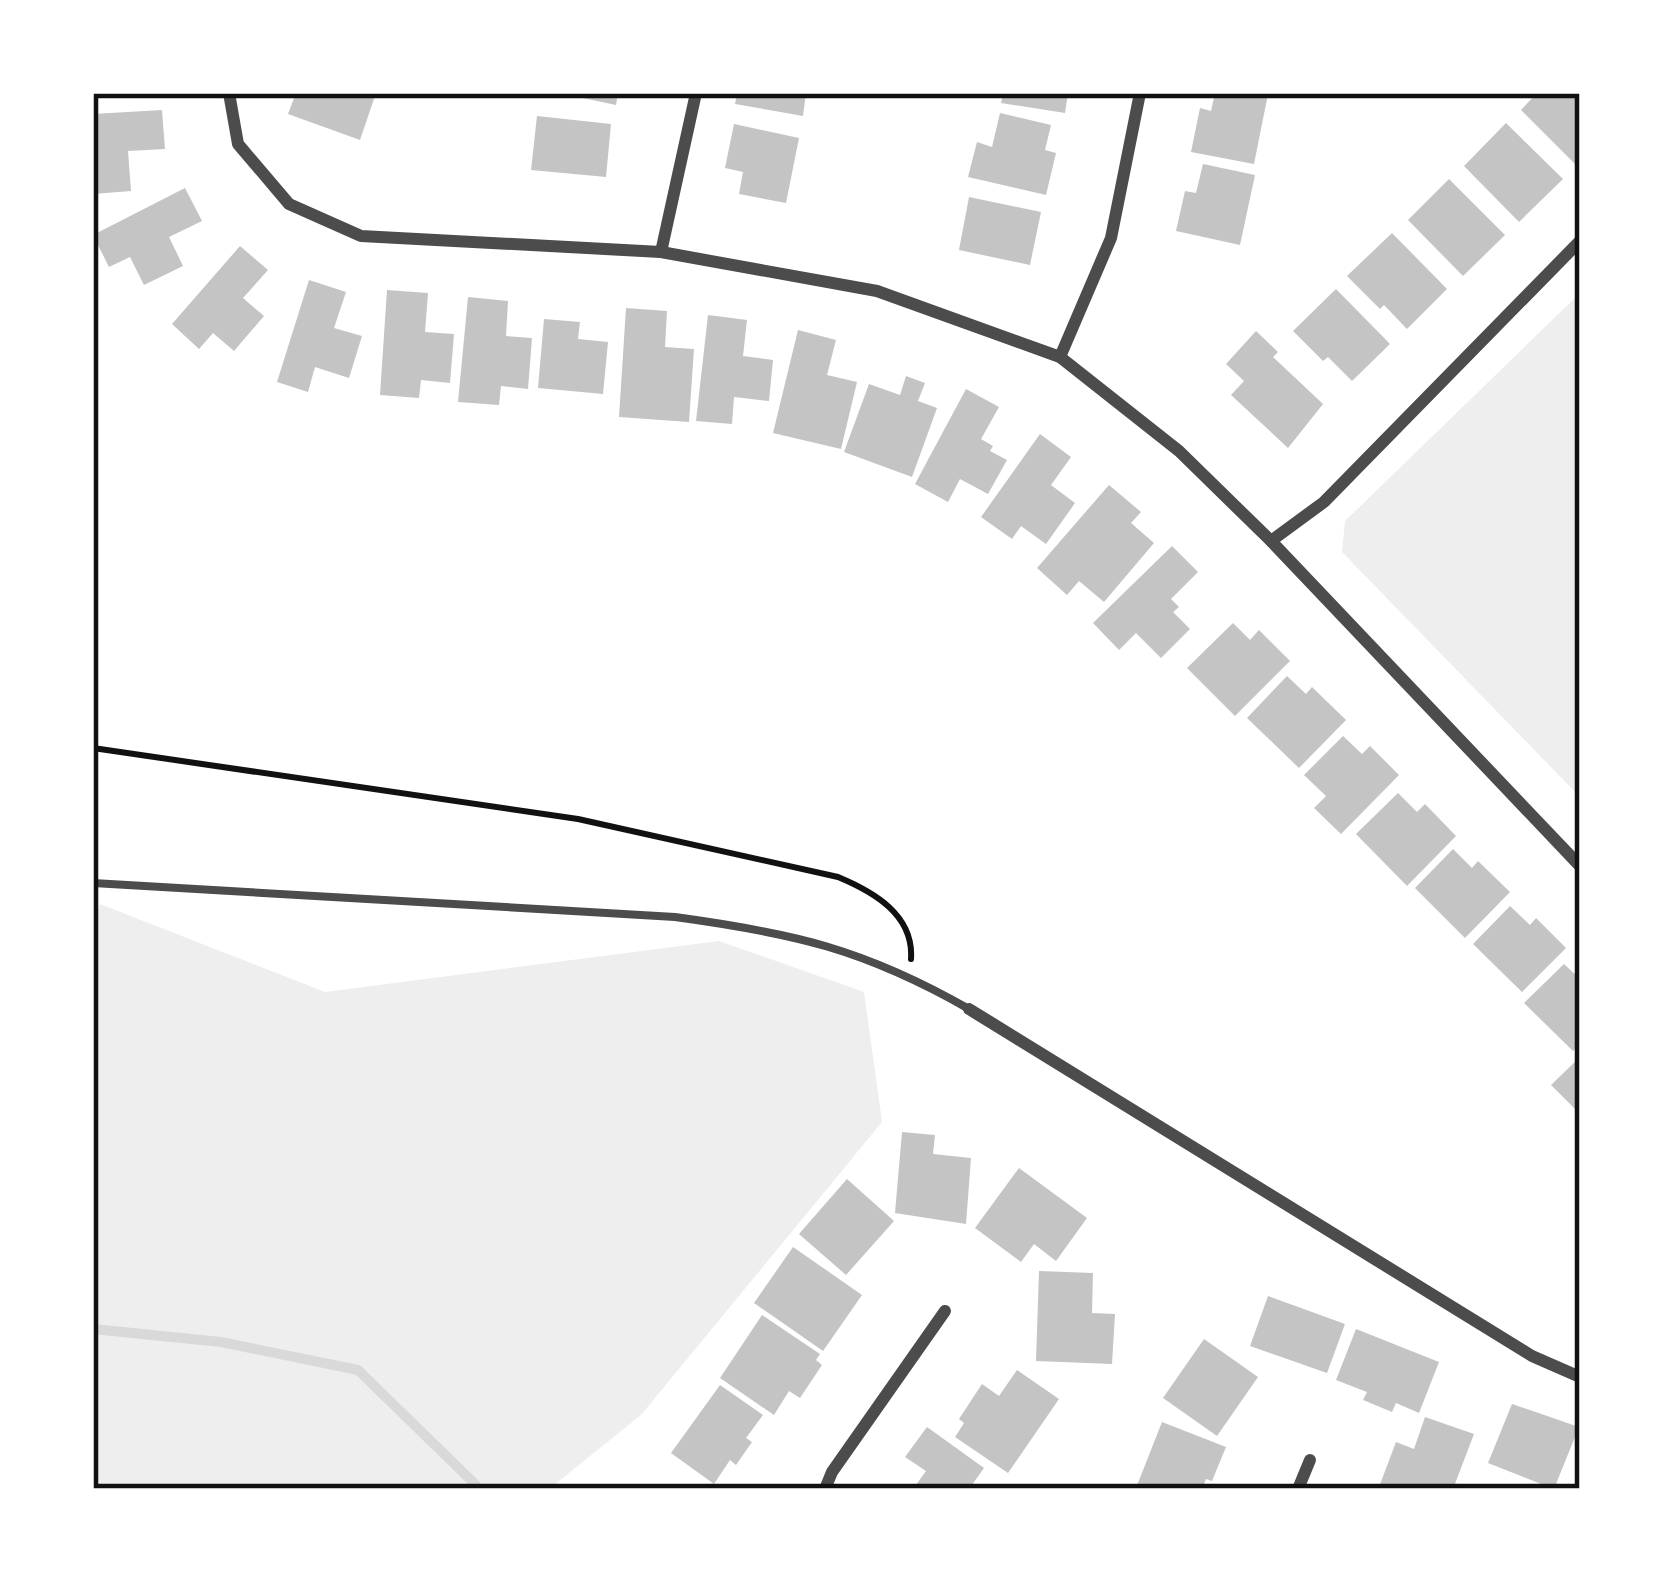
<svg xmlns="http://www.w3.org/2000/svg" width="1673" height="1582" font-family="'Golos Text',sans-serif">
<rect width="100%" height="100%" fill="#fff"/>
<g fill="#eee">
<path d="M1580,293V797L1342,552L1345,521Z"/>
<path d="M100,904L325,992L719,941L864,992L882,1122L641,1415L549,1489H93V925Z"/>
</g>
<g fill="none" stroke-linecap="round" stroke-linejoin="round">
<path stroke="#d9d9d9" stroke-width="10" d="M93,1329L221,1342L358,1370L476,1485"/>
</g>
<g fill="#c4c4c4">
<path d="M296,93H376L360,140L288,114Z"/>
<path d="M559,93H618L616,105Z"/>
<path d="M737,93H806L803,116L735,104Z"/>
<path d="M1003,93H1068L1065,113L1001,103Z"/>
<path d="M1215,93L1268,94L1254,164L1191,152L1200,108L1211,111Z"/>
<path d="M1537,93H1580L1577,166L1521,110Z"/>
<path d="M162,110L165,149L128,151L131,191L93,194V114Z"/>
<path d="M1000,113L1051,125L1045,150L1056,153L1046,195L968,177L977,142L992,147Z"/>
<path d="M537,116L611,124L606,177L531,170Z"/>
<path d="M1506,123L1563,179L1519,222L1464,166Z"/>
<path d="M734,124L799,138L786,203L739,194L743,172L725,168Z"/>
<path d="M1203,164L1255,175L1240,245L1176,231L1185,191L1196,193Z"/>
<path d="M1449,179L1505,235L1463,276L1408,220Z"/>
<path d="M185,188L202,221L169,237L183,266L144,285L130,257L109,267L93,235Z"/>
<path d="M969,197L1041,212L1030,265L959,250Z"/>
<path d="M1392,233L1447,289L1407,329L1384,305L1380,309L1347,276Z"/>
<path d="M240,246L268,270L243,298L264,316L234,351L213,333L199,349L172,324Z"/>
<path d="M309,280L346,292L334,328L362,336L349,378L315,367L308,392L277,382Z"/>
<path d="M1336,289L1390,344L1352,381L1328,357L1323,361L1293,331Z"/>
<path d="M387,290L428,293L425,332L454,334L450,383L421,380L419,398L380,395Z"/>
<path d="M468,297L508,301L506,336L532,338L528,389L501,386L499,405L458,402Z"/>
<path d="M626,308L667,311L665,347L694,349L689,422L619,417Z"/>
<path d="M708,315L747,320L743,356L773,360L769,401L734,397L732,424L696,421Z"/>
<path d="M544,319L580,322L578,339L608,342L603,394L538,388Z"/>
<path d="M798,330L836,340L827,375L857,382L841,449L773,433Z"/>
<path d="M1256,331L1278,352L1273,357L1323,404L1288,448L1231,395L1244,381L1226,364Z"/>
<path d="M906,376L925,383L918,401L937,408L912,477L844,452L869,384L900,395Z"/>
<path d="M966,389L999,407L981,439L993,446L990,451L1007,460L988,494L960,479L948,502L915,484Z"/>
<path d="M1040,434L1071,457L1051,485L1075,503L1046,544L1021,526L1012,539L981,517Z"/>
<path d="M1109,485L1141,512L1131,523L1154,543L1104,602L1079,581L1067,595L1037,568Z"/>
<path d="M1172,546L1198,572L1171,599L1179,607L1173,612L1190,629L1161,658L1136,633L1119,650L1093,623Z"/>
<path d="M1233,623L1250,640L1259,630L1290,661L1235,716L1187,668Z"/>
<path d="M1287,676L1306,694L1312,687L1346,720L1299,768L1247,718Z"/>
<path d="M1343,736L1362,754L1370,746L1399,775L1341,834L1314,808L1326,796L1304,775Z"/>
<path d="M1398,793L1417,812L1425,804L1456,836L1407,886L1356,834Z"/>
<path d="M1453,849L1472,868L1478,861L1510,892L1465,938L1415,888Z"/>
<path d="M1510,906L1530,925L1536,918L1566,948L1522,992L1473,944Z"/>
<path d="M1564,964L1580,979V1045L1573,1051L1524,1003Z"/>
<path d="M1580,1057V1114L1551,1085Z"/>
<path d="M902,1132L935,1135L933,1154L971,1158L966,1224L895,1213Z"/>
<path d="M1019,1168L1087,1218L1056,1261L1034,1244L1021,1262L975,1228Z"/>
<path d="M847,1179L894,1221L846,1275L799,1234Z"/>
<path d="M793,1247L862,1295L823,1351L754,1303Z"/>
<path d="M1039,1271L1093,1273L1092,1313L1115,1314L1112,1364L1036,1361Z"/>
<path d="M1268,1296L1345,1324L1327,1373L1250,1346Z"/>
<path d="M762,1315L820,1354L816,1360L822,1365L800,1398L789,1391L774,1415L720,1378Z"/>
<path d="M1356,1329L1439,1362L1419,1413L1396,1403L1392,1412L1363,1400L1367,1392L1336,1380Z"/>
<path d="M1204,1339L1258,1377L1217,1436L1163,1398Z"/>
<path d="M1017,1370L1059,1399L1008,1473L955,1437L964,1423L959,1419L982,1384L999,1396Z"/>
<path d="M720,1385L763,1415L746,1438L752,1442L736,1465L730,1460L714,1484L671,1453Z"/>
<path d="M1512,1404L1579,1427L1554,1489L1488,1463Z"/>
<path d="M1425,1417L1474,1434L1453,1489L1379,1487L1396,1442L1414,1449Z"/>
<path d="M1162,1422L1226,1447L1212,1481L1206,1479L1202,1489L1136,1488Z"/>
<path d="M927,1427L984,1468L969,1489H913L926,1471L905,1457Z"/>
</g>
<g fill="none" stroke-linecap="round" stroke-linejoin="round">
<path stroke="#111" stroke-width="6" d="M93,748L578,819L838,877C874,892 914,915 911,959"/>
<path stroke="#4c4c4c" stroke-width="8" d="M93,883L675,917C793,933 864,949 969,1009"/>
<g stroke="#4c4c4c" stroke-width="12">
<path d="M229,93L238,144L289,204L361,236L661,252L877,291L1060,357L1179,451L1271,541L1580,866"/>
<path d="M661,252L696,93"/>
<path d="M1060,357L1111,238L1140,93"/>
<path d="M1271,541L1324,502L1580,241"/>
<path d="M969,1009L1532,1356L1580,1377"/>
<path d="M825,1489L832,1472L945,1311"/>
<path d="M1298,1489L1310,1460"/>
</g>
</g>
<rect width="1673" height="1582" fill="none" stroke="#ffffff" stroke-width="192"/>
<rect x="96" y="96" width="1481" height="1390" fill="none" stroke="#111" stroke-width="4.5"/>
</svg>
